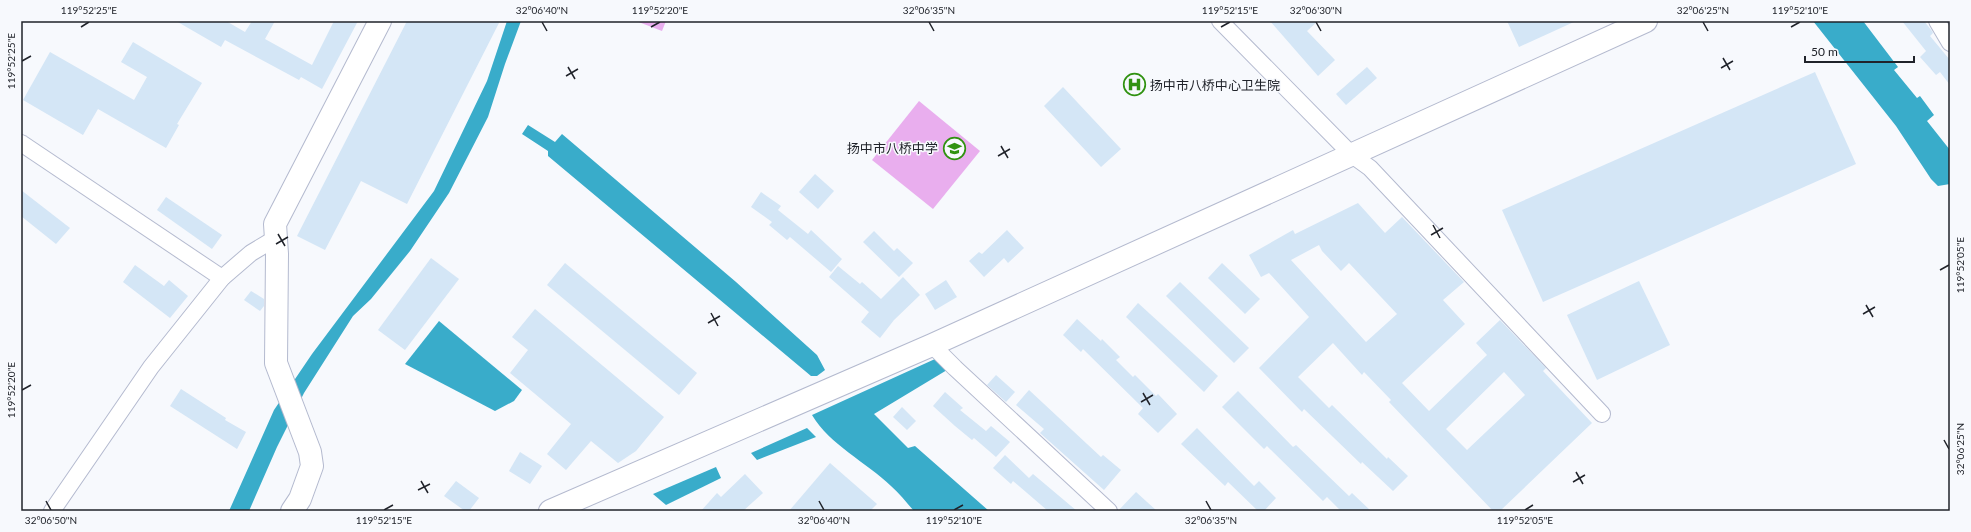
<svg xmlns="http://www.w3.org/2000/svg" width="1971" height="532" font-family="Lato,'Noto Sans SC',sans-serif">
<rect width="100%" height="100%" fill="#f7f9fd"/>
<g fill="#e9aeee">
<path d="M636,21H666L662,31Z"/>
<path d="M919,101L980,151L933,209L872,160Z"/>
</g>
<g fill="#39acca">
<path d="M507,21H521L505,64L488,117L449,193L410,251L371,299L353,316L304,393L277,447L249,511H229L274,410L312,354L434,191L487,81Z"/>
<path d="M1813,21H1863L1898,67L1894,70L1917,98L1920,96L1934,115L1927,121L1950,150V184L1938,186L1931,179L1896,126Z"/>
<path d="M528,125L555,142L562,134L736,282L817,355L825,370L817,376H811L548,156V151L522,134Z"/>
<path d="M439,321L522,390L514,401L495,411L405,364Z"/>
<path d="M935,359L947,370L874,414L908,448L915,446L989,511H914C907,503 899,493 891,486C866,462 830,445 812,415Z"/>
<path d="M807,428L816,437L757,460L751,453Z"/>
<path d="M716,467L721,478L666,505L653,494Z"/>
</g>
<g fill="#d4e6f6" fill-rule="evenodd">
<path d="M176,21H226L245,32L252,21H275L265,39L312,65L334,21H358L322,89L301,77L299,80L225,40L221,47Z"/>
<path d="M407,21H500L407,204L361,181L325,250L297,236Z"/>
<path d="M1270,21H1318L1307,31L1335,60L1318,76Z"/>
<path d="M1507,21H1576L1519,47Z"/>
<path d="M1902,21H1924L1932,31L1933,33L1930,36L1950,60V85L1940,72L1936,75L1920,57L1926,51Z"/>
<path d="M133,42L202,83L177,124L179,125L166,148L98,109L83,135L23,100L50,52L134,100L147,77L121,62Z"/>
<path d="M1367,67L1377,78L1346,105L1336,94Z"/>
<path d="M1815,72L1856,164L1543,302L1502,210Z"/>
<path d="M1063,87L1121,149L1101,167L1044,106Z"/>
<path d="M815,174L834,191L818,209L799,192Z"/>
<path d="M21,190L70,228L56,244L21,216Z"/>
<path d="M761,192L781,206L778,210L808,234L811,230L842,259L831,272L790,237L787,240L769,225L772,222L751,207Z"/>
<path d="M166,197L222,235L212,249L157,210Z"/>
<path d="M1358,203L1385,233L1402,217L1464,282L1443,300L1465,324L1402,383L1429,411L1487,355L1476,343L1500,320L1546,368L1543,371L1592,423L1500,511H1493L1389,402L1391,400L1364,372L1362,375L1333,343L1298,377L1329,408L1332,405L1387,459L1388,457L1408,476L1393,491L1362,462L1361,464L1304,409L1302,412L1259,368L1309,317L1269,273L1261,277L1249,255L1293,230L1295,234ZM1319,245L1322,251L1341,271L1349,263L1397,314L1366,342L1291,260ZM1504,372L1525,395L1467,450L1446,429Z"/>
<path d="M1007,230L1024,248L1008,263L1004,258L984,277L969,261L979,252L982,254Z"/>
<path d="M874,231L894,251L897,248L913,263L899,277L863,242Z"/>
<path d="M431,258L459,279L405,350L378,330Z"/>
<path d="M565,263L697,373L679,395L547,285Z"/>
<path d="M1222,263L1260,299L1245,314L1208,278Z"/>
<path d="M135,265L164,286L169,280L188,296L170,318L123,282Z"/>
<path d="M838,266L860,284L862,282L881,299L903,277L920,295L894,320L880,338L861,322L869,312L829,277Z"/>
<path d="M946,280L957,297L935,310L925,294Z"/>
<path d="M1639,281L1670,345L1597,380L1567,315Z"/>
<path d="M1180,282L1249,348L1234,363L1166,296Z"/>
<path d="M251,291L264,299V306L260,311L244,300Z"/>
<path d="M1138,303L1218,376L1204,392L1126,317Z"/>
<path d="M535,309L664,417L636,451L618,463L591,441L566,470L547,454L571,424L510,373L528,350L512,337Z"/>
<path d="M1077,319L1101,341L1102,339L1120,357L1116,360L1133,377L1135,375L1156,396L1158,394L1177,414L1158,433L1138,414L1143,408L1083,349L1081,352L1063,335Z"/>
<path d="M996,375L1015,392L1006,402L987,385Z"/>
<path d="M181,389L226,418L225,420L246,432L237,449L170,406Z"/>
<path d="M1029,390L1101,457L1103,455L1121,470L1104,490L1040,433L1044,429L1016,405Z"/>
<path d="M1238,391L1293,447L1296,445L1349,496L1352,493L1371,511H1341L1327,497L1323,501L1267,446L1264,449L1222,407Z"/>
<path d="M945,392L963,408L960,410L986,431L991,426L1010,442L996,457L974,438L972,440L955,426L933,406Z"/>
<path d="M902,407L916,421L907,430L893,417Z"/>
<path d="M1197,428L1254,486L1259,481L1276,498L1264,511H1258L1228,482L1225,486L1181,444Z"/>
<path d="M520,452L542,466L530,484L509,471Z"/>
<path d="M1005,455L1029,478L1033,474L1077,511H1048L1013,481L1011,484L993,468Z"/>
<path d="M830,463L877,504L870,511H789Z"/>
<path d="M745,474L763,493L743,511H701L717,493L721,497Z"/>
<path d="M456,481L479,498L469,511H465L444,496Z"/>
<path d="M1136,492L1157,511H1118Z"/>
</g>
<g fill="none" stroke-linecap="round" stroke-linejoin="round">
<defs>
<g id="street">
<path d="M1220,21L1352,155L1370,168L1602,414"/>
<path d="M1937,21L1950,43"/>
<path d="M21,143L222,278"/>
<path d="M932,345L955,368L1109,511"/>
<path d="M52,511L151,367L222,278L251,253L276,238"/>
</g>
<g id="secondary">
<path d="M292,511L300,499L312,466L310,452L276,363L277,254L275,224L380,21"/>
<path d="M550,511L932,345L1646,21"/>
</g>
</defs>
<use href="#street" stroke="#b4bacf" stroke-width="18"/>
<use href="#secondary" stroke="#b4bacf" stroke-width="24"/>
<use href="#street" stroke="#fff" stroke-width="16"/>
<use href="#secondary" stroke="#fff" stroke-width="22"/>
</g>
<path fill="none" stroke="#20232a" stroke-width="1.5" d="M542,22L547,31M929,22L934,31M1316,22L1321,31M1703,22L1708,31M81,27L89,22M651,27L660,22M1221,27L1230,22M1791,27L1800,22M1723,58L1730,70M22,61L31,56M568,67L575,79M1721,68L1733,61M566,76L578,69M1001,146L1008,158M998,156L1010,149M1433,225L1440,238M278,234L285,246M1431,235L1443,228M276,244L288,237M1940,270L1949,265M1866,305L1873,317M711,313L718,326M1863,314L1875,307M708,323L720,316M22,390L31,385M1143,393L1150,405M1141,402L1153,395M1944,440L1949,449M1576,472L1583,484M421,481L428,493M1573,482L1585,475M418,490L430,484M46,501L51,510M819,501L824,510M1206,501L1211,510M384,510L393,505M954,510L963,505M1525,510L1533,505"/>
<defs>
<symbol id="hospital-ring" viewBox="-11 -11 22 22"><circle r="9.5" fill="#f7f9fd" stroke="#319211" stroke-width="1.5"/><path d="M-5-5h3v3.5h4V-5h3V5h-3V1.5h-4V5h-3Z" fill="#319211"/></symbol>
<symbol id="school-ring" viewBox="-11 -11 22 22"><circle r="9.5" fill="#f7f9fd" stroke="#319211" stroke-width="1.5"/><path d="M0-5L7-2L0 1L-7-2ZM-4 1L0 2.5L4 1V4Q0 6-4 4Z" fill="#319211"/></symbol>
</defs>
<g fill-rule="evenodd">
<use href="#hospital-ring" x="1122" y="72" width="25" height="25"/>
<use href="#school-ring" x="942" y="136" width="25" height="25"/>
</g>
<g text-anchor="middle" stroke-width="3" stroke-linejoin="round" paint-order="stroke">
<g font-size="13" fill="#20232a" stroke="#f7f9fd" text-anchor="start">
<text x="1150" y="90">扬中市八桥中心卫生院</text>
<text x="938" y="153" text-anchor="end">扬中市八桥中学</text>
</g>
</g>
<rect width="1971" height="532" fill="none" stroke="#f7f9fd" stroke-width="44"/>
<path d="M1805 56v6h109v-6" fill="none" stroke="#20232a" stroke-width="2"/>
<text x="1811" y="56" font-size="12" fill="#20232a" stroke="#f7f9fd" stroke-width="3" paint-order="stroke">50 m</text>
<rect x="22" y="22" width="1927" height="488" fill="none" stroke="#20232a" stroke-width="1.5"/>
<g font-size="10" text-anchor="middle" fill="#20232a">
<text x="89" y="14">119°52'25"E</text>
<text x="542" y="14">32°06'40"N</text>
<text x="660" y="14">119°52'20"E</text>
<text x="929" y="14">32°06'35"N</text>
<text x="1230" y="14">119°52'15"E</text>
<text x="1316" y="14">32°06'30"N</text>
<text x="1703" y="14">32°06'25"N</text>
<text x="1800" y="14">119°52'10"E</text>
<text transform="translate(11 61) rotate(-90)" y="4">119°52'25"E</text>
<text transform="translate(1960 265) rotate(-90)" y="4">119°52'05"E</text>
<text transform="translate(11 390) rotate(-90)" y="4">119°52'20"E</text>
<text transform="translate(1960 449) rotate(-90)" y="4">32°06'25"N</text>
<text x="51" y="524">32°06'50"N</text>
<text x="384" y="524">119°52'15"E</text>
<text x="824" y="524">32°06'40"N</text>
<text x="954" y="524">119°52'10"E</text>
<text x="1211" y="524">32°06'35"N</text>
<text x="1525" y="524">119°52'05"E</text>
</g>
</svg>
